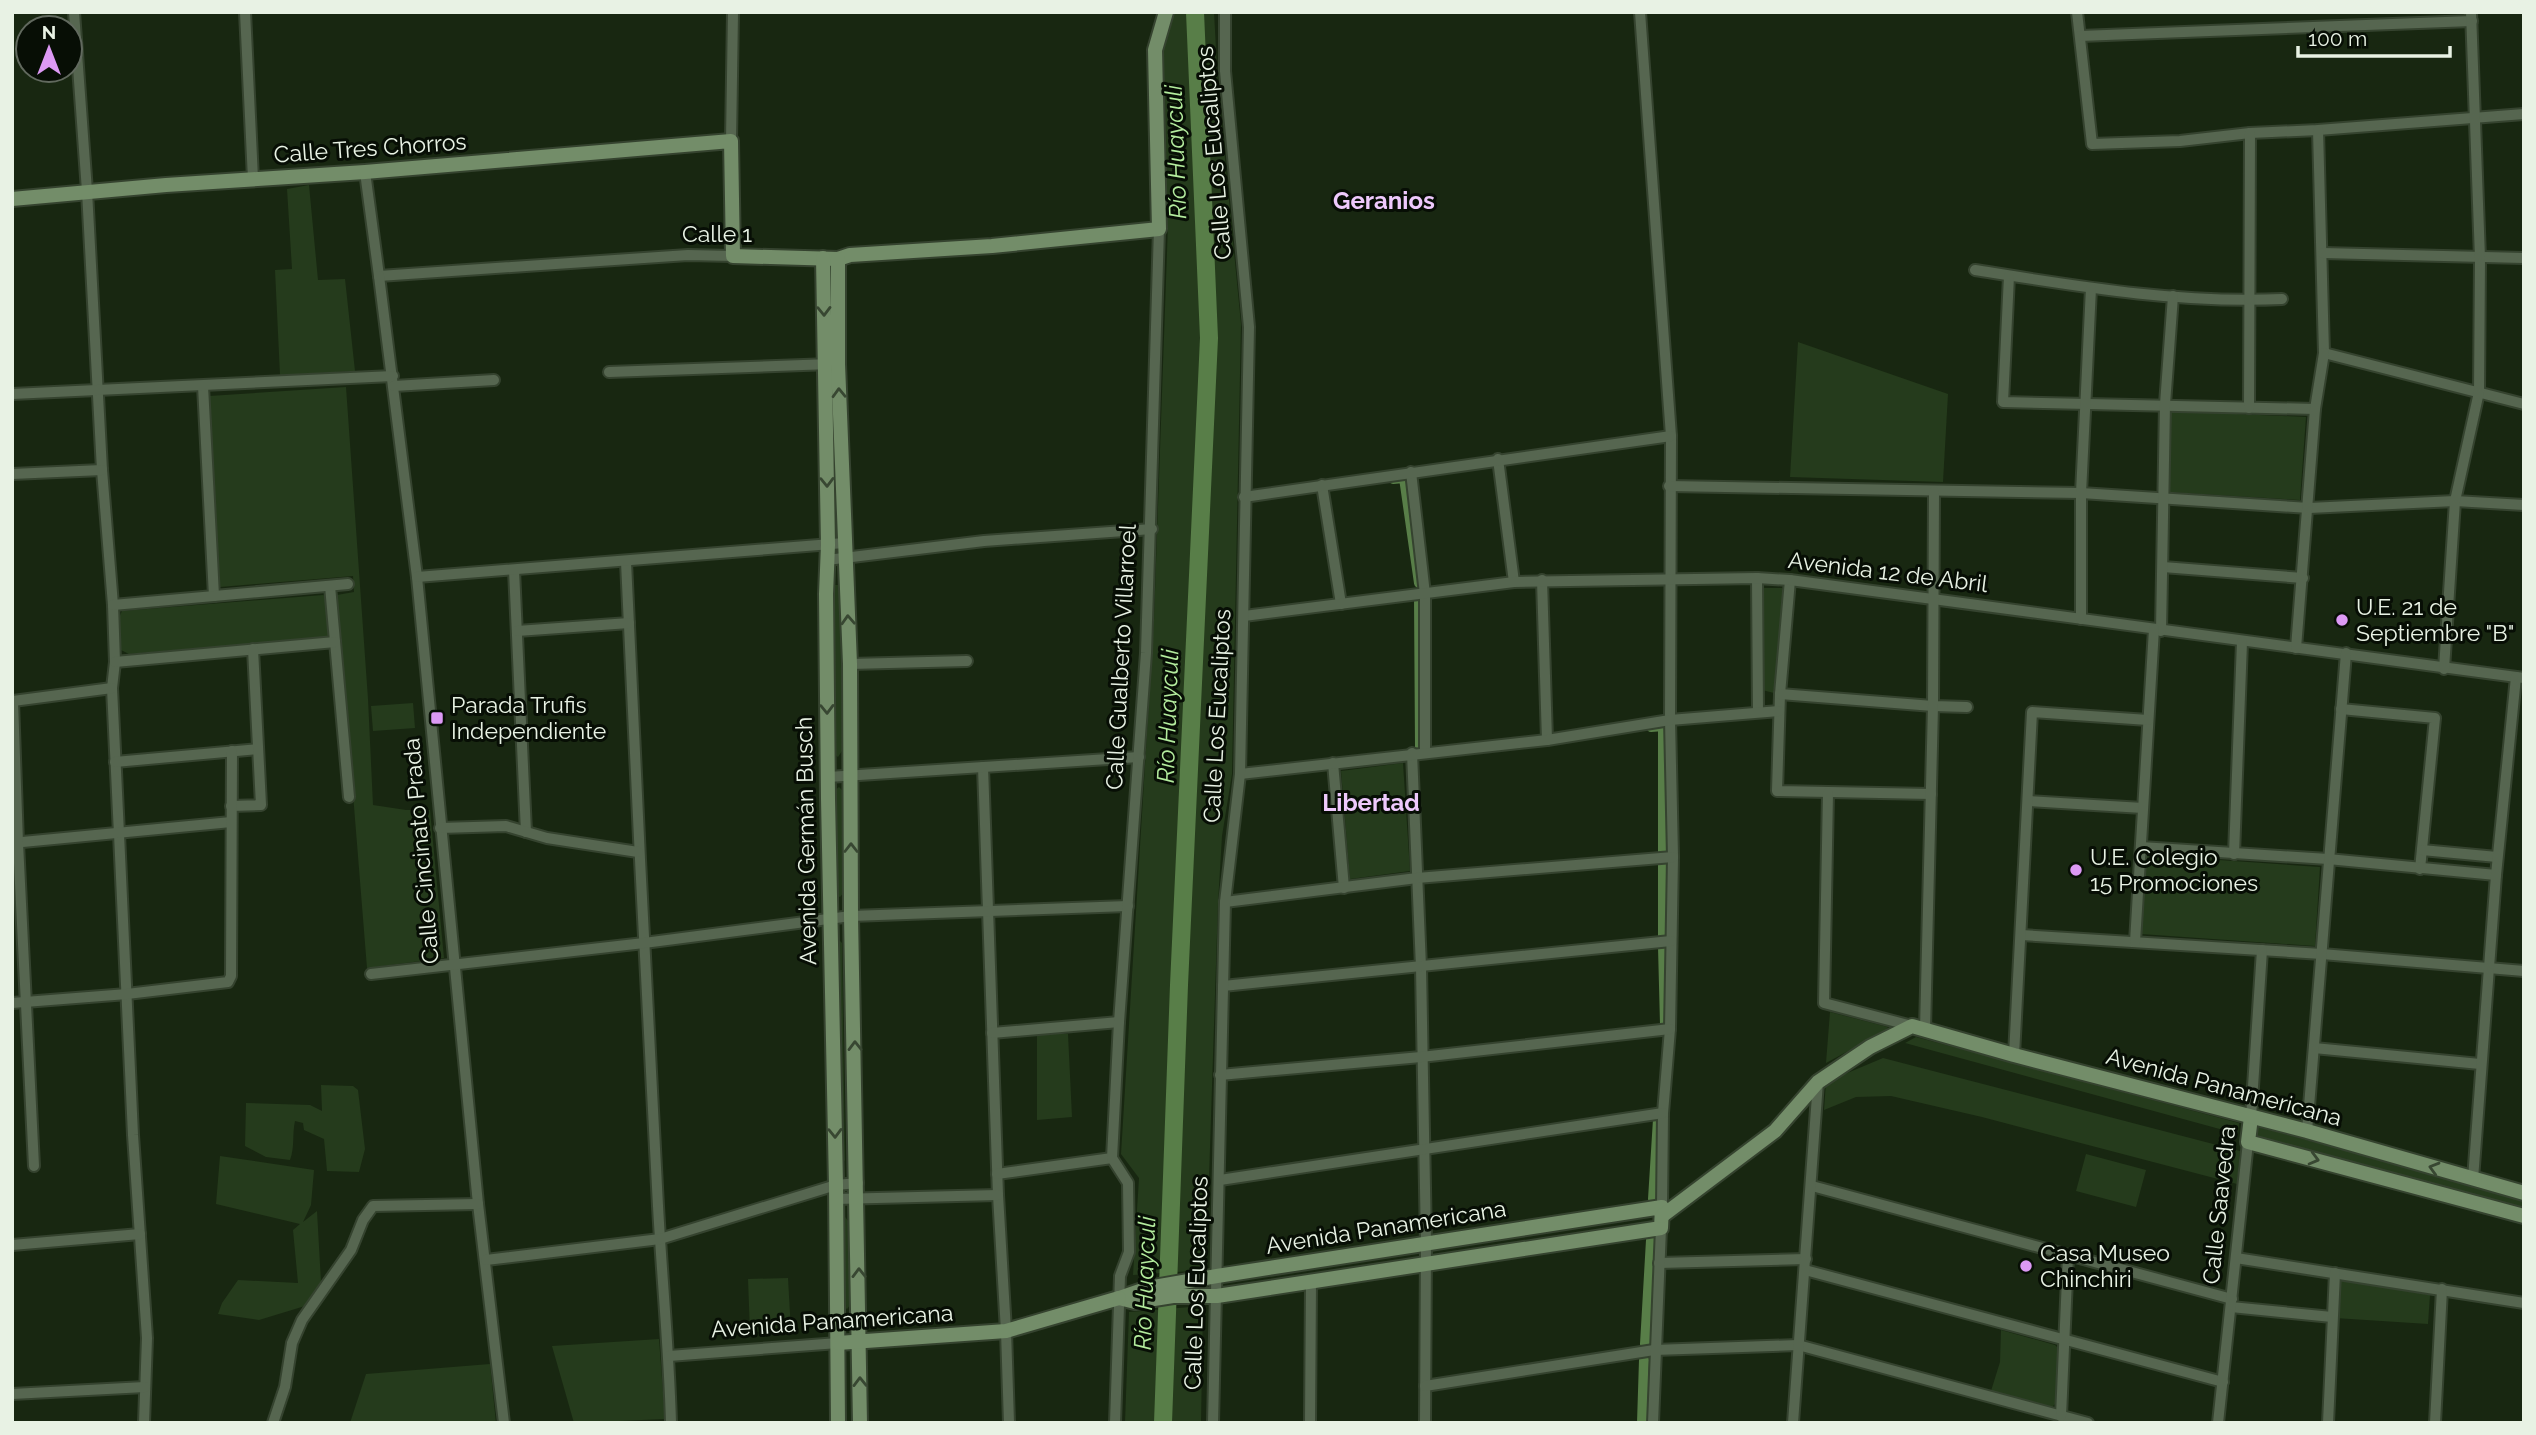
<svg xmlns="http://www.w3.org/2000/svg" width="2536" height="1435" font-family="Raleway,sans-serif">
<rect width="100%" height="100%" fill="#182711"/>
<g fill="#253b1c">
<path d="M1172,12H1214L1218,86L1241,324L1232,774L1222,836L1218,903L1206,1270L1133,1275L1139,1178L1121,1154L1154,620L1168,224L1157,44Z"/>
<path d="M309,185L318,280L345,279L355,371L280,375L275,270L292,269L287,189Z"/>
<path d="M1798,342L1948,394L1943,482L1790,477Z"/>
<path d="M346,387L368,699L373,805L406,810H430L444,958L367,968L337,595L354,592L353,576L220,587L209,396Z"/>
<path d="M2170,411L2306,417L2300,500L2168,492Z"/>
<path d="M834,585H838L840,589L842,751L838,757L834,754L832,589Z"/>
<path d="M1764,588H1782L1784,592L1776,691L1774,693L1762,690Z"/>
<path d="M323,595L328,597L331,632L328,637L129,654L119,649L117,622L122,611Z"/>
<path d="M413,703L415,728L373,731L371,706Z"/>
<path d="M1403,763L1410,871L1350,879L1341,771Z"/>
<path d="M839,787L843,791L844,892L840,897L836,895L834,791Z"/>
<path d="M2146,855L2320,867L2315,946L2141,934Z"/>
<path d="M837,938L842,943L845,1160L841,1166Z"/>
<path d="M1830,1012L1888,1027L1885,1031L1826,1063Z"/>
<path d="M1037,1034H1068L1072,1117L1037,1120Z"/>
<path d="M1916,1037L2239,1123L2238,1134L1905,1043Z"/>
<path d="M1883,1058L2240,1151L2237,1184L1982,1117L1891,1096L1856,1097L1824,1110L1826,1082Z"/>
<path d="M321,1085L353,1086L358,1090L365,1149L359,1172L327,1171L324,1139L304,1130L303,1123L295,1121C292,1134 295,1147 290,1160L266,1157L245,1146L246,1103L310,1105L322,1111Z"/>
<path d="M2258,1127L2524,1199V1209L2257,1138Z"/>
<path d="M2086,1154L2146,1170L2136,1207L2076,1191Z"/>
<path d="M220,1156L314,1170L311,1205L303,1222L317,1211L321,1282L305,1306L259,1320L218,1314L222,1303L238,1280L298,1283L293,1230L300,1224L216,1204Z"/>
<path d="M845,1217L849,1222L851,1304L847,1309L843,1306L842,1220Z"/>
<path d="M788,1278L791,1331L750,1332L748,1279Z"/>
<path d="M2339,1280L2430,1295L2428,1324L2335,1318Z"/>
<path d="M1203,1306L1201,1423H1125L1129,1312Z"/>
<path d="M2001,1330L2055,1345L2059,1349L2055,1404L2052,1407L1991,1391L2000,1362Z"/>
<path d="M659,1339L665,1419L574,1423L552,1346Z"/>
<path d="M490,1364L496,1423H350L366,1374Z"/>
</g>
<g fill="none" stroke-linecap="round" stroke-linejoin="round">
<g stroke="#587e48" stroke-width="10">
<path d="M1393,479L1404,478L1419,583"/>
<path d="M1419,598L1420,747"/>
<path d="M1651,727L1663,726V852"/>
<path d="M1663,937V863"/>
<path d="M1663,947L1665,1024"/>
<path d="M1653,1199L1658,1119"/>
<path d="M1645,1344L1651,1240"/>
<path d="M1642,1423L1644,1360"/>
</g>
<path stroke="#587e48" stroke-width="18" d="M1163,1423L1179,985L1209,338L1195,12"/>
<defs>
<g id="street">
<path d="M74,12L87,191L102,470L113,605L115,662L112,688L119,834L133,1135L147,1338L144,1423"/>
<path d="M245,12L253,179"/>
<path d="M1640,12L1671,436L1670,720L1673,857L1670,1029L1663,1113L1662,1207"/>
<path d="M2077,12L2092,144L2180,141L2250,133L2318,130L2524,114"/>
<path d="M2080,36L2472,21"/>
<path d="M2318,130L2324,353L2524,404"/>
<path d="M731,141L733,12"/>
<path d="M365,172L379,276L688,255L733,256"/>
<path d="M2323,253L2524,258"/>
<path d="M1975,270C2076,286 2180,304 2282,299"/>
<path d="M379,276L417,577L478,1204L504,1423"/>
<path d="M2009,276L2003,402L2315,409"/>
<path d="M609,372L831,364"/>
<path d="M203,386L214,596"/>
<path d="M394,386L494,380"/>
<path d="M12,394L393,376"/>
<path d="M2249,408L2250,133"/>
<path d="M1498,459L1514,582"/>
<path d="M1411,472L1425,594V751"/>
<path d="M12,474L102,470"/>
<path d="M1322,485L1341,604"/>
<path d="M1669,486L2081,493L2309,508L2455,501L2524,505"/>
<path d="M1244,497L1671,436"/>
<path d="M827,560L984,541L1152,529"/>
<path d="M626,562C635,777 647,991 658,1206C662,1279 669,1350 671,1423"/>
<path d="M2163,567L2303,578"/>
<path d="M514,570L526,832"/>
<path d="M417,577L844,543"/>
<path d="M1757,578L1758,712"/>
<path d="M1542,580L1547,740"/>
<path d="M1790,580L1780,694L1777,791L1931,794"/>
<path d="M330,586L349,797"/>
<path d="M113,605L348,584"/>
<path d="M1244,616L1514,582L1757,578L1790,580L2524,678"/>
<path d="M2081,619V493L2091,288"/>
<path d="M517,631L629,623"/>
<path d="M2161,631L2165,404L2173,296"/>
<path d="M2296,648L2315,409L2324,353"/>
<path d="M115,662L335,642"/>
<path d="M850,664L967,661"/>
<path d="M2444,669L2455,501L2479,392L2480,258L2471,12"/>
<path d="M1780,694L1933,706L1967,707"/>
<path d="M2341,709L2435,718L2420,869"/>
<path d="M1412,753L1421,967L1426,1243L1425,1423"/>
<path d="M115,762L258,749"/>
<path d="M1333,763L1344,888"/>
<path d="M983,767L998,1195L1006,1331L1009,1423"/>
<path d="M1240,774L1547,740L1670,720L1779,711"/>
<path d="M828,777L1139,757"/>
<path d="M1828,793L1824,1003L1912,1026"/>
<path d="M2029,801L2143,808"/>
<path d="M231,806L261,805L253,649"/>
<path d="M440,828L506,826L547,838L638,852"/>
<path d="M12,843L231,822"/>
<path d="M2141,847L2328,859L2496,875"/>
<path d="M2422,850L2497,857"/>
<path d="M2234,854L2242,642"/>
<path d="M1225,902L1417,878L1673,857"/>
<path d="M2021,935L2322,954L2524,971"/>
<path d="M2135,942L2154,629"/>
<path d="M371,974L644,943L851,916L1128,906"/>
<path d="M1223,986L1671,941"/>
<path d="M12,1003L127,994L228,982L231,976L232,751"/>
<path d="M1925,1030L1933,706L1934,492"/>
<path d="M992,1033L1119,1022"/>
<path d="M2314,1048L2480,1064"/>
<path d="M2014,1055L2032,712L2148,720"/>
<path d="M1220,1075L1421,1057L1670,1029"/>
<path d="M2251,1117L2262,950"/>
<path d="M2307,1131L2346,653"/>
<path d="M34,1166L18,843L13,701L112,688"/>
<path d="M997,1174L1112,1158"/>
<path d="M2473,1179L2496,875L2516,677"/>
<path d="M1220,1180L1663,1113"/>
<path d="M1812,1186L2232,1299"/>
<path d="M836,1199L998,1195"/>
<path d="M12,1245L140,1234"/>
<path d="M2236,1258L2524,1303"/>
<path d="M486,1260L660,1239L836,1185L858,1183"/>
<path d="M1659,1263L1806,1259"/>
<path d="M1805,1270L2223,1382"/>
<path d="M2231,1307L2332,1317"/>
<path d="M669,1356L838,1343"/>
<path d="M1425,1386L1654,1350L1798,1345L2088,1423"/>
<path d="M12,1394L145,1387"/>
<path d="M2061,1416L2068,1256"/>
<path d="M273,1423L285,1387L292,1343L302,1320L351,1250L363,1220L373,1206L478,1204"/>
<path d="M1115,1423L1120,1276L1129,1252L1128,1183L1112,1158L1119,1022L1146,653L1159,229"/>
<path d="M1213,1423L1225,902L1240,774L1249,327L1225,71V12"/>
<path d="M1310,1423L1311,1282"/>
<path d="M1653,1423L1661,1228"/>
<path d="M1793,1423L1818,1082"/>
<path d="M2218,1423L2248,1142"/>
<path d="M2328,1423L2335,1273"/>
<path d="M2435,1423L2442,1289"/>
</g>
<g id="secondary">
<path d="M12,199L166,185L365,172L731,141L733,256L838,259L850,255L992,246L1159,229L1155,50L1166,12"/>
<path d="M823,258L828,545L826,594L828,799L836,1185L838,1423"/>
<path d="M838,259V364L850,664L851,916L860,1423"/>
<path d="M2251,1117L2248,1142L2524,1216"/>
<path d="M1662,1207L1661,1228L1217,1296H1173L1135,1302L1119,1298L1148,1288L1217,1276Z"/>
<path d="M1662,1216L1775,1131L1818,1082L1870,1047L1912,1026L2014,1055L2307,1131L2524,1193"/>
<path d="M838,1343L1006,1331L1119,1298"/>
</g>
</defs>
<use href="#street" stroke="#35432f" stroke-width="14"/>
<use href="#secondary" stroke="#35432f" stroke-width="18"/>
<use href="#street" stroke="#566650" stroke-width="10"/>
<use href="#secondary" stroke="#738d69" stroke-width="14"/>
</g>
<defs><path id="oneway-chevron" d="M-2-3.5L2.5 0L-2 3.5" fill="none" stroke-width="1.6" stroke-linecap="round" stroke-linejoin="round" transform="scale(1.75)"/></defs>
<g stroke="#384732">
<use href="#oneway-chevron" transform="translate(824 311) rotate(89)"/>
<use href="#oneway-chevron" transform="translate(839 393) rotate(-92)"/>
<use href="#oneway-chevron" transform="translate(827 482) rotate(89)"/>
<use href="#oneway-chevron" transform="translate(848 620) rotate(-93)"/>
<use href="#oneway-chevron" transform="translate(827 709) rotate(89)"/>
<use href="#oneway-chevron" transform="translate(851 848) rotate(-90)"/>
<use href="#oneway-chevron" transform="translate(855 1046) rotate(-91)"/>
<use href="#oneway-chevron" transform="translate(835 1133) rotate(89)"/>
<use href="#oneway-chevron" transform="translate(2314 1159) rotate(15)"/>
<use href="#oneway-chevron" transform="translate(2434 1168) rotate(-164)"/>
<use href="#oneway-chevron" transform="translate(859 1273) rotate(-91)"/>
<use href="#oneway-chevron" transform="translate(860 1382) rotate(-91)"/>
</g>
<g fill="#dc99f4" stroke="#070e05" stroke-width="2.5">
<circle cx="2342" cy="620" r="7"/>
<rect x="430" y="711" width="14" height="14" rx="3.5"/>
<circle cx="2076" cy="870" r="7"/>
<circle cx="2026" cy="1266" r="7"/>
</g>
<g text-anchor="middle" stroke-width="6" stroke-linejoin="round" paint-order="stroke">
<g font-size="23" fill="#e8f2e4" stroke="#070e05">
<text transform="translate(370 148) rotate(-4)" y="8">Calle Tres Chorros</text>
<text transform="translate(1214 153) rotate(-95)" y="8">Calle Los Eucaliptos</text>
<text x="717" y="242">Calle 1</text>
<text transform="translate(1888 572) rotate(7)" y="8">Avenida 12 de Abril</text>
<text transform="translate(1121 657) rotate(-87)" y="8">Calle Gualberto Villarroel</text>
<text transform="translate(1217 716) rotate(-87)" y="8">Calle Los Eucaliptos</text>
<text transform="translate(806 841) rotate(-91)" y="8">Avenida Germán Busch</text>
<text transform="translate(421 851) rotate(-95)" y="8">Calle Cincinato Prada</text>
<text transform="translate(2224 1087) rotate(15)" y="8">Avenida Panamericana</text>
<text transform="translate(2219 1205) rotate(-84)" y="8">Calle Saavedra</text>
<text transform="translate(1386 1227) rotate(-9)" y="8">Avenida Panamericana</text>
<text transform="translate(1196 1283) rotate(-88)" y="8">Calle Los Eucaliptos</text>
<text transform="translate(832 1321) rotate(-4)" y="8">Avenida Panamericana</text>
</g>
<g font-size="23" fill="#e8f2e4" stroke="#070e05" text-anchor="start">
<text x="2356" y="615">U.E. 21 de<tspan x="2356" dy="26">Septiembre "B"</tspan></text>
<text x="451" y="713">Parada Trufis<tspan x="451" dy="26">Independiente</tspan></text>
<text x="2090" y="865">U.E. Colegio<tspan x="2090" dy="26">15 Promociones</tspan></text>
<text x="2040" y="1261">Casa Museo<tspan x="2040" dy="26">Chinchiri</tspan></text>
</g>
<g font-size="24" font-style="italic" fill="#b4ed9e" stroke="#070e05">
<text transform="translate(1176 152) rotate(-92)" y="8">Río Huayculi</text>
<text transform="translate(1168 716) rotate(-88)" y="8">Río Huayculi</text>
<text transform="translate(1145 1283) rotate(-88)" y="8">Río Huayculi</text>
</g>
<g font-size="24" font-weight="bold" fill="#eec9fc" stroke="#070e05">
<text x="1384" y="209">Geranios</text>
<text x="1371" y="811">Libertad</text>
</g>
</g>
<rect width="2536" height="1435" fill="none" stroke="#e8f2e4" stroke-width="28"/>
<g transform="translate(49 49)"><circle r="33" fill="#070e05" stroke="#61695e" stroke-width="2"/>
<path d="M0-5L12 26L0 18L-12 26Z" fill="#dc99f4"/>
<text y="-10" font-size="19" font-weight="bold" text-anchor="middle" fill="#e8f2e4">N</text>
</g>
<path d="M2298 46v10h152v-10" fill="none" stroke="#e8f2e4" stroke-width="3.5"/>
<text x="2308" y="46" font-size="21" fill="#e8f2e4" stroke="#070e05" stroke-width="5" paint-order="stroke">100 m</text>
</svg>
